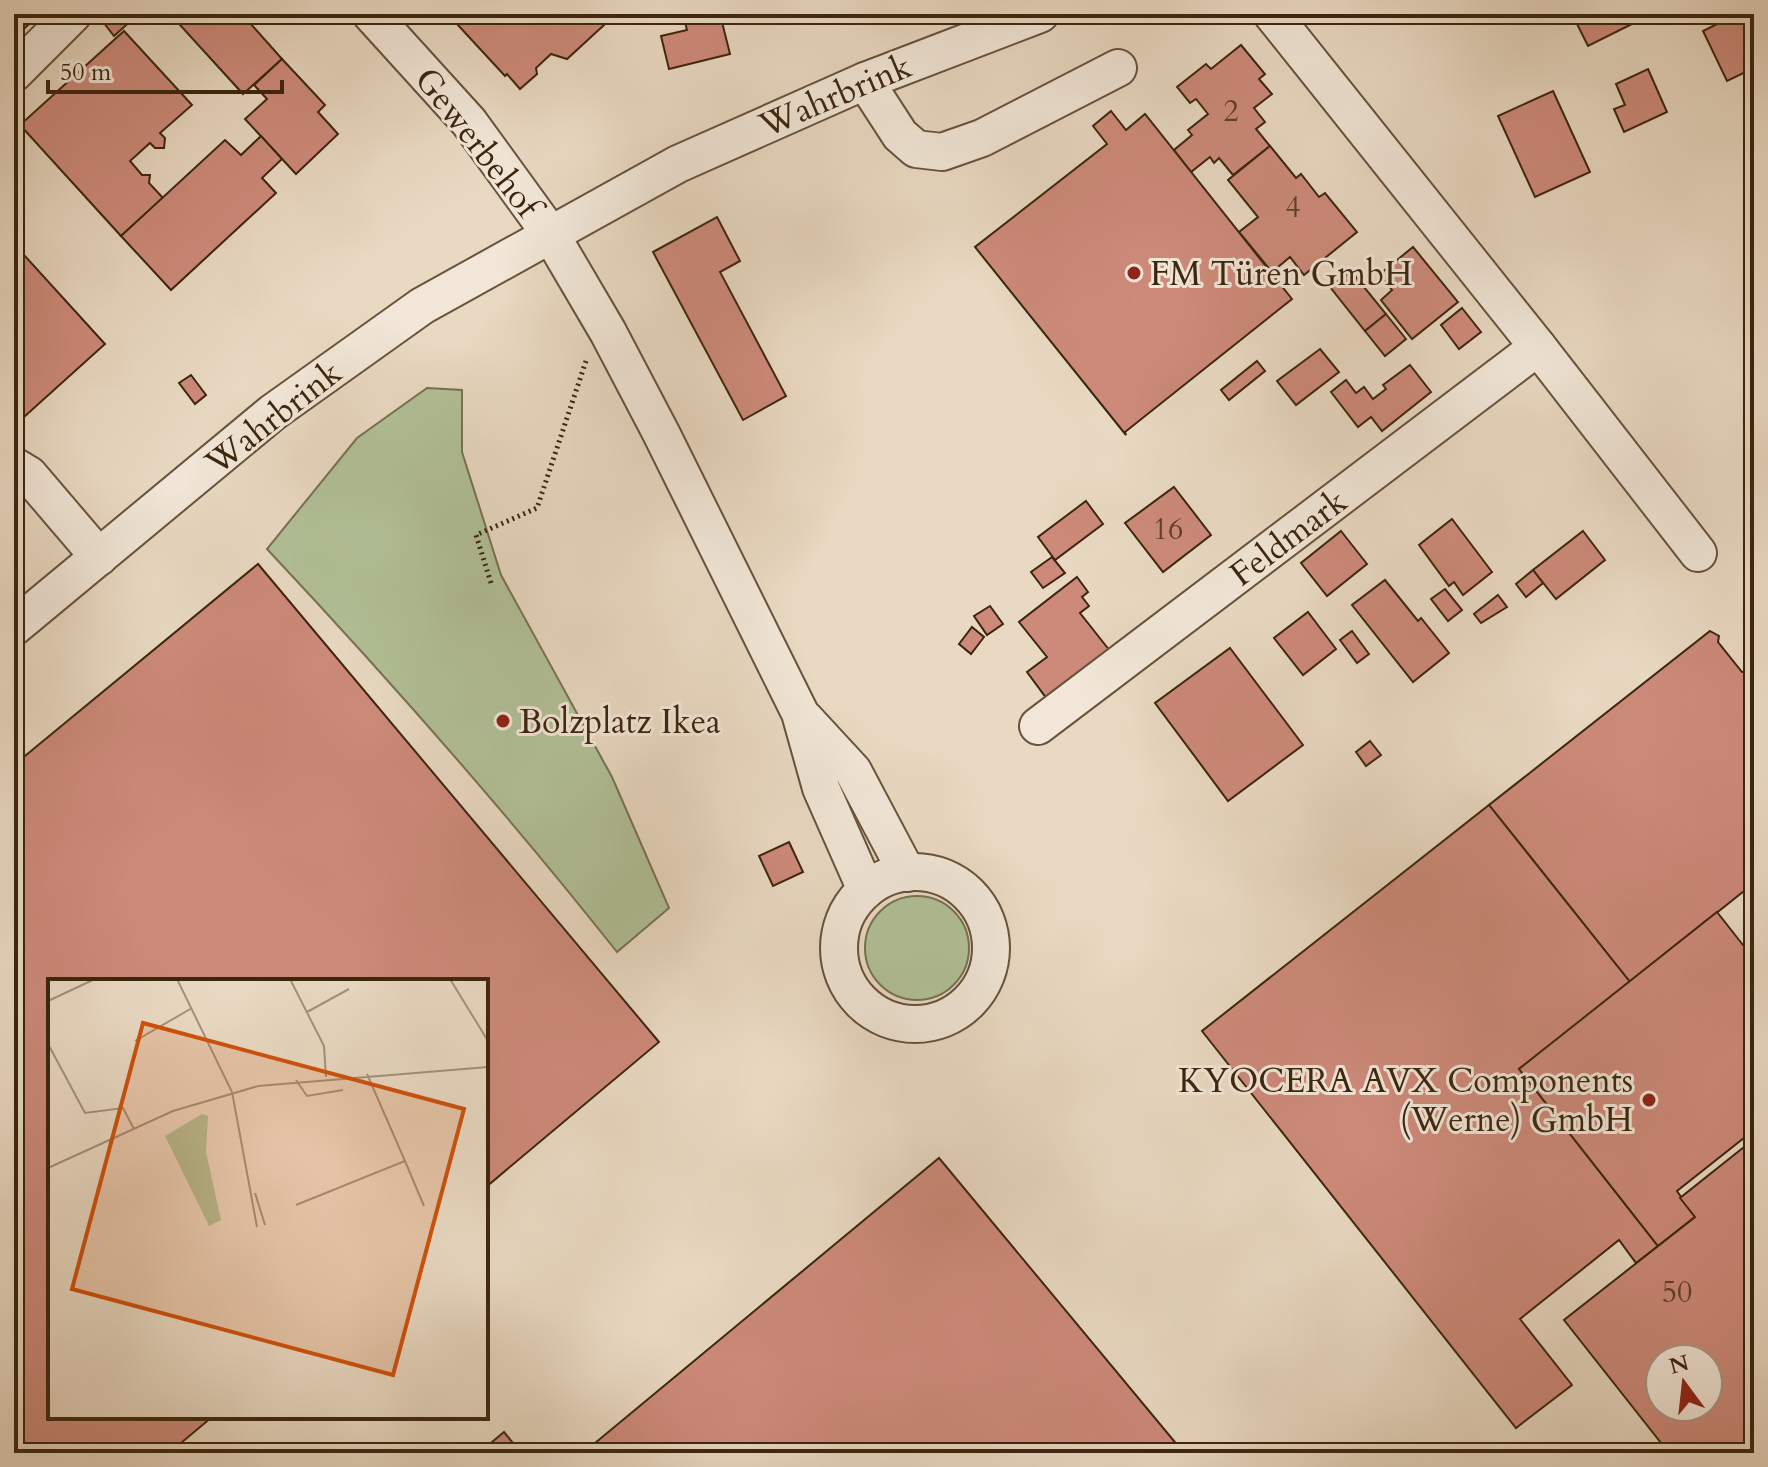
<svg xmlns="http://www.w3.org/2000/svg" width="1768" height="1467" font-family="Cardo,serif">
<rect width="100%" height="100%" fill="#e9d9c2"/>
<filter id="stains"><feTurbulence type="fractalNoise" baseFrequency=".0025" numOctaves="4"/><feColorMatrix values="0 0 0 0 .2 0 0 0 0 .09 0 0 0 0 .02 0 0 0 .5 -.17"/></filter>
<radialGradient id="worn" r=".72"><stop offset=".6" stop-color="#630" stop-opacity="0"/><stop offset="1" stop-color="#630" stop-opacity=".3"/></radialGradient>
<g fill="#b1c097" stroke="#767252" stroke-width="2">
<path d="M427,388L462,390V452L501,575L612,777L669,908L617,952C506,812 389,679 267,549L357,438Z"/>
<circle cx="917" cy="948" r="52"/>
</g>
<g fill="#cd8a7a" stroke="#3c250e" stroke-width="2" fill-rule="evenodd">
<path d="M14,14H40L14,38Z"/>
<path d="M97,14H133L135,17L114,36Z"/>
<path d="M170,14H242L282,59L243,94Z"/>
<path d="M468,14H616L567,59L551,54L536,68L537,74L520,89L507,74L505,76L457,24Z"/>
<path d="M683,14H711L713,24L722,22L730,54L669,69L661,36L687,30Z"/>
<path d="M1572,14H1635L1638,21L1588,46Z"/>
<path d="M1737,14H1754V68L1727,81L1703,31Z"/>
<path d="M124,31L192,105L160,133L165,138L164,148H155L150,143L130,161L142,175H150L149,183L163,198L121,236L20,125Z"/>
<path d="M1241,45L1265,74L1259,79L1272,94L1254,108L1265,122L1256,129L1270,146L1233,175L1219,158L1214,163L1210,157L1191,172L1174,150L1192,135L1188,130L1208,114L1196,99L1190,103L1177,87L1206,64L1211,69Z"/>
<path d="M282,59L325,105L318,112L338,134L296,174L245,119L267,99L254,85Z"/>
<path d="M1648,69L1667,112L1624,132L1614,109L1625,105L1616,84Z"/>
<path d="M1553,91L1590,172L1535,197L1498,116Z"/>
<path d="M1111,111L1126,130L1145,114L1292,299L1125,432L1126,435L975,247L1107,144L1093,126Z"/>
<path d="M261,136L282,159L262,178L276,193L171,290L121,236L225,140L241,155Z"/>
<path d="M1270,146L1296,178L1301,174L1319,197L1325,193L1357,232L1304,275L1290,257L1272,272L1239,232L1258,217L1228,180Z"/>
<path d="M717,217L740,261L720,272L786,396L743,420L653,252Z"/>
<path d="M14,244L105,344L14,426Z"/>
<path d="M1413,247L1458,302L1412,339L1381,300L1392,290L1380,274Z"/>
<path d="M1351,271L1386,314L1365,331L1330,287Z"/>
<path d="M1462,308L1481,332L1459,349L1441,325Z"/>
<path d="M1386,314L1406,339L1385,356L1365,331Z"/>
<path d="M1320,349L1339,372L1296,405L1277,381Z"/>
<path d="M1257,361L1265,371L1229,400L1221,390Z"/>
<path d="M1410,365L1431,392L1382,431L1371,417L1358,427L1331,392L1346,380L1356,393L1364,387L1373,399L1386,389L1383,385Z"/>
<path d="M191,375L206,395L195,404L179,383Z"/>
<path d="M1174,487L1211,535L1163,572L1125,523Z"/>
<path d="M1086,501L1103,524L1055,560L1038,537Z"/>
<path d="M1452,519L1492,572L1463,595L1454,582L1449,586L1419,545Z"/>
<path d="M1341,531L1367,564L1327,596L1301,563Z"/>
<path d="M1583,531L1605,560L1556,599L1533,570Z"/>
<path d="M1052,557L1065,573L1043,588L1031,572Z"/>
<path d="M258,564L659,1042L486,1187V981H50V1417H212L169,1453H14V765Z"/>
<path d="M1533,570L1543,583L1526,597L1516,584Z"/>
<path d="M1077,577L1088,592L1082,597L1089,606L1080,613L1110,651L1047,699L1027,672L1047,657L1019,622Z"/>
<path d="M1385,580L1418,621L1421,618L1449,653L1413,682L1352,605Z"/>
<path d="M1445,589L1462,610L1448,621L1431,599Z"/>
<path d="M1498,595L1507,607L1481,623L1474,614Z"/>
<path d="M990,606L1003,624L987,635L974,616Z"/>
<path d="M1308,612L1336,649L1303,675L1274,638Z"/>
<path d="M972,627L984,637L971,654L959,644Z"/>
<path d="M1352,631L1369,654L1357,663L1340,640Z"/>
<path d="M1710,631L1719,636L1718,642L1742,672H1748L1747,679L1754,687V883L1630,982L1489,805Z"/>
<path d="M1230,648L1303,745L1228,801L1155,703Z"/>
<path d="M1370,741L1381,755L1366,766L1356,752Z"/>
<path d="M1489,805L1630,982L1519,1069L1658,1246L1636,1263L1619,1240L1520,1319L1572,1385L1516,1428L1202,1031Z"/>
<path d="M789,842L803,872L773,886L759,856Z"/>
<path d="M1717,912L1754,959V1130L1677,1191L1695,1217L1658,1246L1519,1069Z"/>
<path d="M1754,1139V1453H1669L1564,1320L1695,1217L1680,1198ZM1660,1359H1708V1407H1660Z"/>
<path d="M939,1158L1184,1453H583Z"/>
<path d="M504,1432L521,1453H479Z"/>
</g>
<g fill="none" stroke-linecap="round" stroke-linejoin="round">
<defs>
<g id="minor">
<path d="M371,14L469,122L551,235L608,332L661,433L800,713L821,788L866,890"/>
<path d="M14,73L73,14"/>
<path d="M865,81L900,135L916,149L942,152L982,138L1118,68"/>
<path d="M1538,347L1698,553"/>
<path d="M14,466L29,475L99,557"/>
<path d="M14,627L272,413L422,306L678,164L865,81L1040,14"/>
<path d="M805,719L853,771L907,873"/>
<path d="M1038,726L1538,347L1272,14"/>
<circle cx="915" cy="948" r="76"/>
</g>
</defs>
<use href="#minor" stroke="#67523b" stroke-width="40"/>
<path stroke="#3c250e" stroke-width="5" stroke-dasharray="2 4" stroke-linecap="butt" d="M491,583L476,535L537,508L586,361"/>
<use href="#minor" stroke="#f1e6d7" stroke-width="36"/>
</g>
<g fill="#8f2418" stroke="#f1e6d7" stroke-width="3">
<circle cx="1134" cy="273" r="8"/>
<circle cx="503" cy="721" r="8"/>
<circle cx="1649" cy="1100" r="8"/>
</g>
<g text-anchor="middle" stroke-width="6" stroke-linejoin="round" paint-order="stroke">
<g font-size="30" fill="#603e29">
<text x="1231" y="121">2</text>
<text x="1293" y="217">4</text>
<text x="1168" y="539">16</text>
<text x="1677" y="1302">50</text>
</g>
<g font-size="34" fill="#3c250e" stroke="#f1e6d7">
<text transform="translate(835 95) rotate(-23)" y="12">Wahrbrink</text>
<text transform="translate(478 142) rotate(52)" y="12">Gewerbehof</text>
<text transform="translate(273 417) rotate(-38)" y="12">Wahrbrink</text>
<text transform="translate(1288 537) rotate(-37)" y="12">Feldmark</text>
</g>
<g font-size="34" fill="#3c250e" stroke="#f1e6d7" text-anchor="start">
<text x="1150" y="285">FM Türen GmbH</text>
<text x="519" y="733">Bolzplatz Ikea</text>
<text x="1633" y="1092" text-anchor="end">KYOCERA AVX Components<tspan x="1633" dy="39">(Werne) GmbH</tspan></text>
</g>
</g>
<g transform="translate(48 979)">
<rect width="440" height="440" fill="#e9d9c2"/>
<path d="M154,135L160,137L158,173L173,241L161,247L117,157Z" fill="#b1c097"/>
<path fill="none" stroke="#a4917a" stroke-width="2" d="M129,0L184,113L209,248M242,0L276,67L278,98M402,0L440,62M0,22L47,0M259,33L301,10M87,62L144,29M0,65L37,134L75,129L86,150M248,101L259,117L295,111M357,182L376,227M0,189L125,132L210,107L440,88M207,214L217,246M248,226L357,182L319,95"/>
<path fill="#ce510c" fill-opacity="0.15" stroke="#ce510c" stroke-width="4" d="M95,44L416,130L345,396L24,310Z"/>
<rect width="440" height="440" fill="none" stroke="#3c250e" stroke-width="4"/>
</g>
<rect width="1768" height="1467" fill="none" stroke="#e9d9c2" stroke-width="48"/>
<rect x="16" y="16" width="1736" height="1435" fill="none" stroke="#3c250e" stroke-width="4"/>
<rect x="24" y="24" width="1720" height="1419" fill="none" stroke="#3c250e" stroke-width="2"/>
<g transform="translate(1684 1383) rotate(345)"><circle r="38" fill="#f1e6d7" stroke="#a99987" stroke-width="2"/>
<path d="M0-6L14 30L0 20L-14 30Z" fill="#8f2418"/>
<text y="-12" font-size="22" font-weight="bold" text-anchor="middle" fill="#3c250e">N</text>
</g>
<path d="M48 80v12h234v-12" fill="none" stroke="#3c250e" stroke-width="4"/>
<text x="60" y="80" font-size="24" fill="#3c250e" stroke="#f1e6d7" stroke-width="6" paint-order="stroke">50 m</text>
<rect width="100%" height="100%" filter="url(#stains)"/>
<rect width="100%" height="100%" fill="url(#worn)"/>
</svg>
